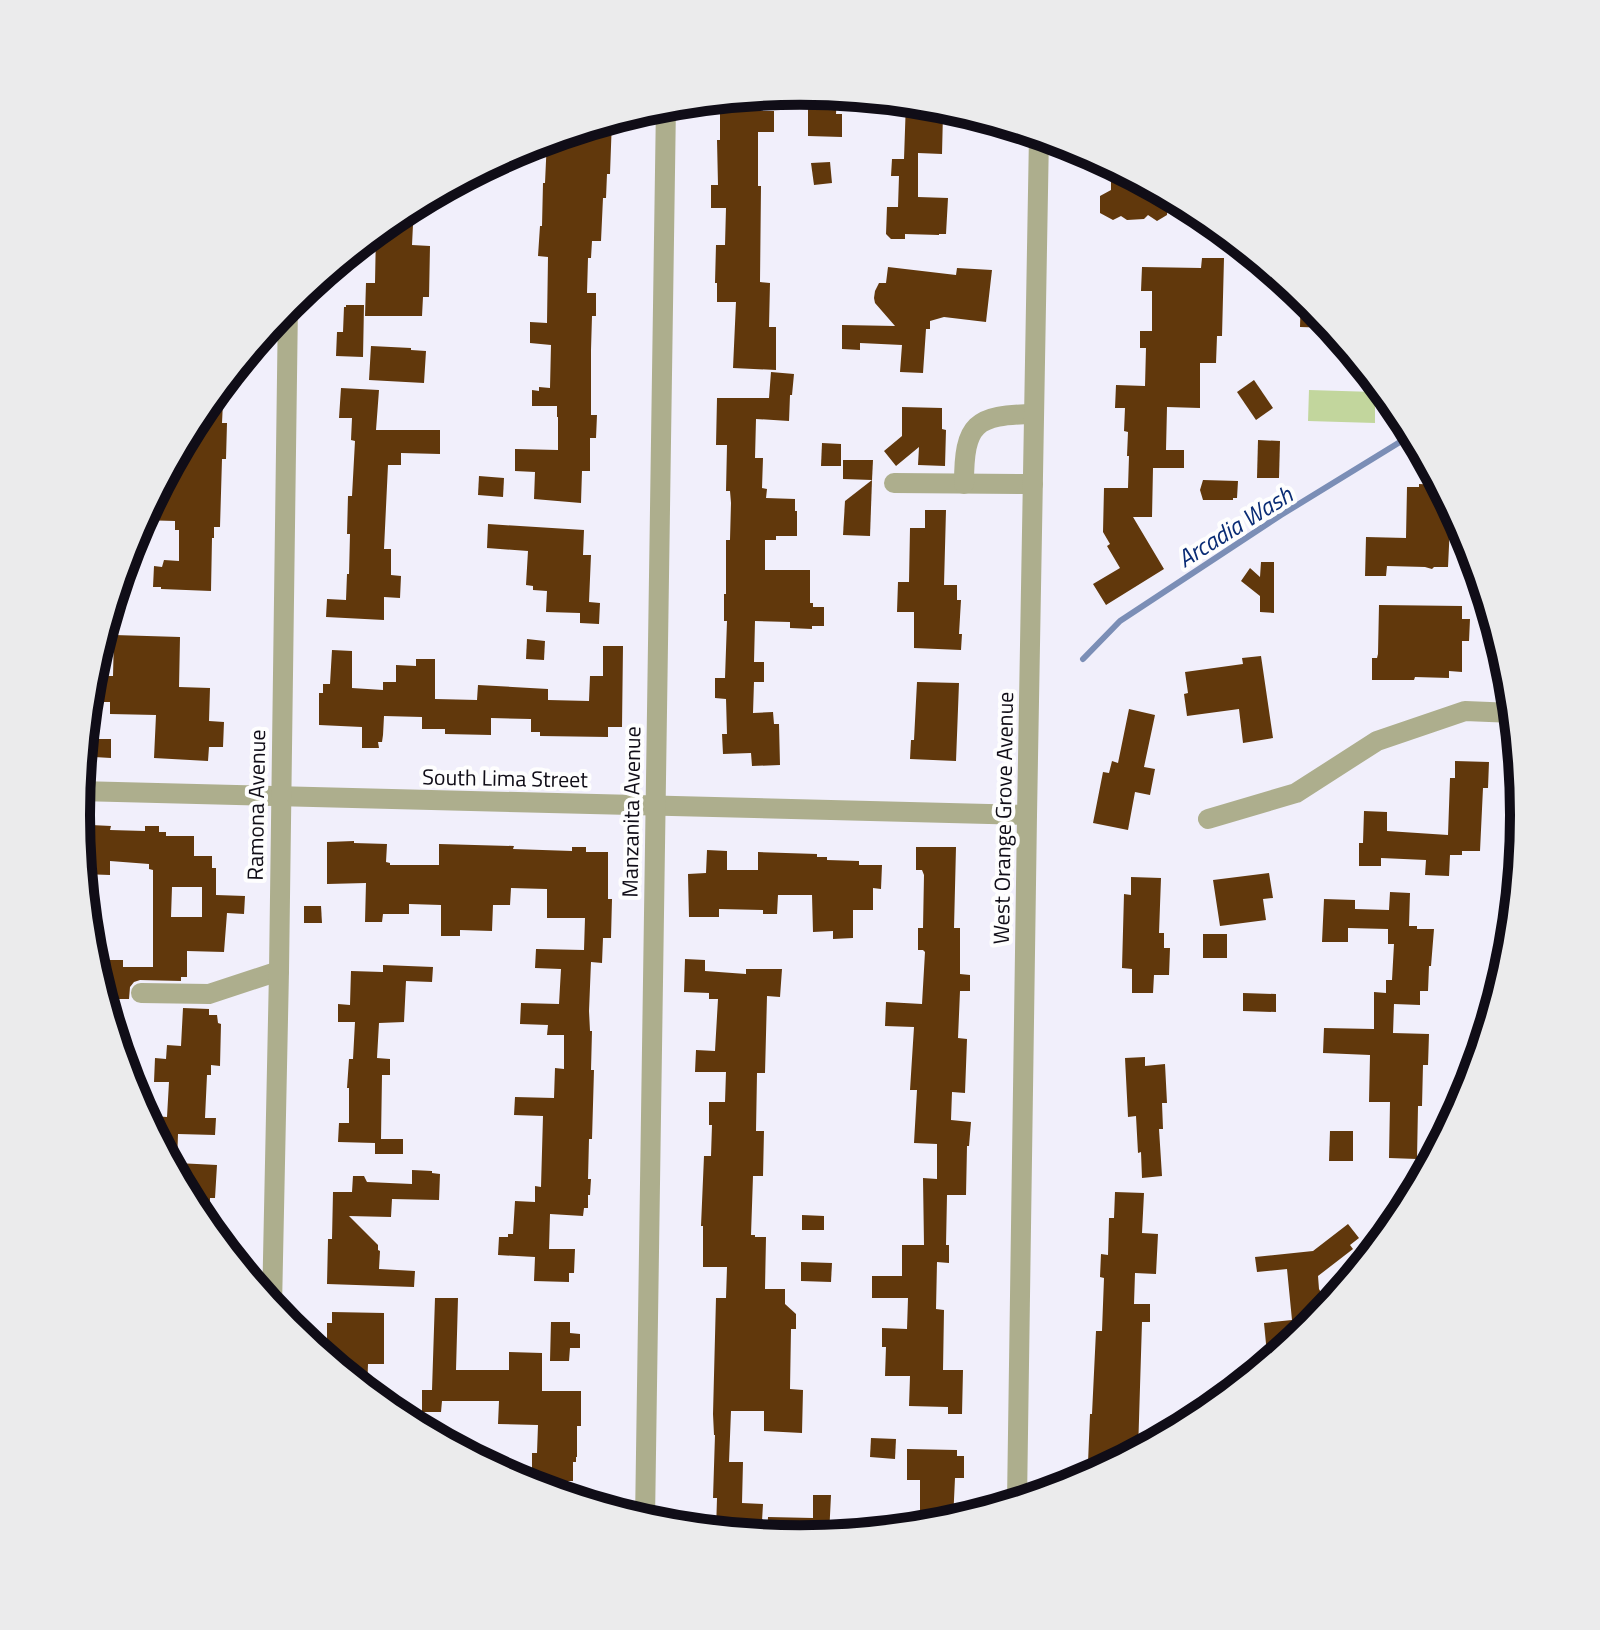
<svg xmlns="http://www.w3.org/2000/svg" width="1600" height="1630" font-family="'Titillium Web',sans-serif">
<rect width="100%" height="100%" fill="#f1effb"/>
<path fill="#c2d69d" d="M1309,390L1375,392V423L1308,421Z"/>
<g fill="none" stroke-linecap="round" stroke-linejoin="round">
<path stroke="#7b8eb6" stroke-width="6" d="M1083,659L1120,621L1281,515L1413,434"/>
</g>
<g fill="#61380c" fill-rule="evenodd">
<path d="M808,94L837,95L836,114H842V137L808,136Z"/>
<path d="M906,101L939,105V113H943L942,154L918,153V197L948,198L946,234H939V235L905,234V239H891L886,234L887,207H898L899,176H891L892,159H904Z"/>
<path d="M720,106H759V111H774V132H758V186H761L760,282L770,283L769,327H776V370L733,368L736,302H717V283H715L716,245H725L726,208H711V185H718L717,140H720Z"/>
<path d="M612,119L610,174H607L606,198H603L601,241H592L591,258H588L587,293H596V316H592L591,350V415H597L596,438H590V471H582L581,503L534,499L535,472L515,471V449L558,450V417H557V406H532V390L539,391V387L550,388L551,345L530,343V322L547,323L548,257L538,256L540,226H542L543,183H545L547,139Z"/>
<path d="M830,162L832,183L814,185L811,163Z"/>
<path d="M1111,164L1160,190V197L1168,202L1167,215L1157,221L1148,215L1144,219L1127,220L1121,216L1113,220L1100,213V196L1111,190Z"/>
<path d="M414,204L412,245L430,246L429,297H423L422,316H365L366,283H375L376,231L398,213Z"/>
<path d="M1202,258H1224L1222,336H1217L1216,363H1200V408L1167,407L1166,450H1184V468H1153L1152,517H1133L1164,569L1106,605L1093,584L1120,568L1107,546L1110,544L1103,532L1104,488H1128L1129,456H1127L1128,432L1124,431L1125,408H1115L1116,385L1145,386L1146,348H1140V331H1152V291H1141L1142,267L1201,268Z"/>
<path d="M888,267L956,275L957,268L992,270L986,322L944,317L930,321V329H926L923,373L900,372L902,345L860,343V350L842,349V325L895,326L875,303L874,298L875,291L879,283H886Z"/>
<path d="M1301,294L1312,303L1333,328L1300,327Z"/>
<path d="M346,305H364L363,357L336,356L337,332H343L344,307H346Z"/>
<path d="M371,346L411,348V350L426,351L424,383L369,380Z"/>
<path d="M771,372L794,374L792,395H790L789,421L756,419L755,458H763L762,488L767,489L766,498L795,499V511H797V536H776V540H765V570H810V603H813V607H824V626H812V629L790,628V622L755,621L754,662H764V682H754L753,713L773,712L774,724H779L780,765L752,766L751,753L723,754L722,734H727L726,699L715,698V678H725L727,621H724V594H726V540H730L731,503L730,491H726L727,445H716L717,398H769Z"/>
<path d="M1254,380L1273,408L1256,420L1237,392Z"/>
<path d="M224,381L222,423H227L226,459H222L220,527H214V538H212L211,591L161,589V587H153L154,566L162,567L164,560L179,561V530H175V521L141,520L198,412Z"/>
<path d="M341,388L379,390L376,430H440V454L401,453V465H388L384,549H391V575L401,576L400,598L384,597V620L326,617L327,599L346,600L347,574H349L350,534H347L348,496H352L355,441L351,440L352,418H339Z"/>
<path d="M902,407L942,408V429L946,430L945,466L918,465L919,447L896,466L884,451L902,436Z"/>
<path d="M1258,440L1280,441L1279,478H1257Z"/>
<path d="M822,443L841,444V466H821Z"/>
<path d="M843,460H873L872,480L843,479Z"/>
<path d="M479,476L504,478L503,497L478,495Z"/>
<path d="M872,480L870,536L843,535L845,501Z"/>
<path d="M1203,480L1238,481L1237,498H1233V500H1203L1200,490Z"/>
<path d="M1419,484L1440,485L1451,504L1448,567H1434L1432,569L1425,567L1387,566L1386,576H1365L1366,537L1406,538L1407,487H1419Z"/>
<path d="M925,510H946L944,585H957V600H961L959,634H962L961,650L914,648V612H897L898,582H909L910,528H925Z"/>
<path d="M488,524L584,530L583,555H591L589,602L600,603L599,624L580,623V613L546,612L547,591L533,590V586L526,585L528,551L487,548Z"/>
<path d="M1261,562H1274V613L1260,612V596L1241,581L1250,568L1260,577Z"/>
<path d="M1379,605L1462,606V619H1470L1469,641H1462V672L1449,671V678L1415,677L1414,680H1372V658H1377L1378,654Z"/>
<path d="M114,635L180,637L179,687L210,688L209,721L224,722L223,747H209L208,761L154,758L156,715L110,714V702H94L95,676H113Z"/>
<path d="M527,639L545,641L544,660L526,659Z"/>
<path d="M603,646H623L622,727H608V737L540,736V732H531V719L491,718V735L445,734V729H422V717L384,716L383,735L382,742H378L379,748H362V727L319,725V693H323V684H330L332,650L352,651V688L383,690V682H396V665L416,666V659H435V699L477,700L478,685L548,689V700L589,701L590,676H603Z"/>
<path d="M1261,656L1273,738L1243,743L1239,709L1187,716L1184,694L1188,693L1185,672L1243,664L1242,658Z"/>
<path d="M917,682L959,683L956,761L910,759L911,740H914Z"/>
<path d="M1129,709L1155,715L1144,767L1155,769L1150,795L1135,792L1128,830L1093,823L1103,772L1109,773L1112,761L1118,763Z"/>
<path d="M94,739H111V758L94,757Z"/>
<path d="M1455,761L1489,762L1488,788H1483L1480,851H1462V855H1450L1449,876L1425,875L1426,860L1381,858V866H1359V843H1363L1364,811L1387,812V831L1448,835L1450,778H1455Z"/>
<path d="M91,825L111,826L110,830L145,831V826H159V832H166V836H194V856H212V868H216V895L245,896L244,914L227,913L224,952L187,951V977H181V981L140,980L134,982L130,987L129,999H107V960H123V967H153V870L149,869V864L110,861V875L82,874L78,834L90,835ZM172,887H202V917H171Z"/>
<path d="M354,841V843L387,844L386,862L390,863V865H439V844L514,846L513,849L572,851V847H586V852H608V899H612L611,938H603L602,963L591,962L589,1011L590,1031H592L591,1070H594L592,1139H589L588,1179H591L590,1195H588V1208H584L583,1216L550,1214L549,1249H575L574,1273H569V1282L534,1281L535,1257L498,1255L499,1237H508V1234H513L515,1201L535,1202V1186L541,1187L543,1116L514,1115L515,1097L554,1098L555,1068L564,1069V1035H547L548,1025L520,1024L521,1003L559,1004L561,969L535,968L536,949L584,950L585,918H547V889L511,888L510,905H493L492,931L460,930V936H441V905L409,904V914H383L382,922H365L366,883L327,884V842Z"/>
<path d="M916,847H956L954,928H960V974L970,975V991H960L958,1038L967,1039L965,1093L952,1092L951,1120L971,1122L969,1146H967L966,1195H947L946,1245H949V1263L937,1262L936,1309L944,1310L943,1370H963L962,1414H948V1407L909,1406L910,1376H885L886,1347H882V1328L907,1329L908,1298H872V1276H902V1245H924L923,1178L937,1179V1144L914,1143L917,1090H910L914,1027L885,1026L886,1002L922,1004L925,952L923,950H918V928H923L924,875L922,870H916Z"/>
<path d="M707,850L727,851V870H758V852L817,854V857H827V860L859,861V865H882L881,889L873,888V910H853V938L833,939V931L813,932L812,895H778L777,914H763V910L719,909V917H689L688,874L706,873Z"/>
<path d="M1269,873L1273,898L1263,899L1266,920L1220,926L1213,880Z"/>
<path d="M1131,877L1161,878L1159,933H1164V948H1170L1169,975H1154L1153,993H1132V969L1122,968L1124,894L1131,895Z"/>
<path d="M1390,892L1410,893L1409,926H1417V929H1434L1431,966H1429L1428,991H1420V1005L1394,1004L1393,1033L1429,1034L1428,1065H1423L1422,1106H1418L1417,1159L1389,1158L1390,1102H1369L1370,1055L1323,1053L1324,1028L1374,1029V992L1386,993V980H1392L1394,944H1388V929L1348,928V942H1322L1324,899L1355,900V909L1389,910Z"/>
<path d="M304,906H321L322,923H304Z"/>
<rect x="1203" y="934" width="24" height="24"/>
<path d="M685,959L705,960V971L746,974V969H782L780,997L767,996L765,1073H757L756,1131H764L763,1176H753L751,1235H755V1237H766L765,1289H785V1304L796,1314V1329H791L790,1389L803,1390L802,1433L764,1431V1411H731L729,1462H743L742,1503L763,1504L762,1521L736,1520V1533L716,1531L717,1498H713L715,1435H714L713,1414L716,1298H726L727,1267H703V1226H701L704,1156H711L712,1125H709V1102H725L726,1072H695L696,1050L715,1051L718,999H709V993L684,992Z"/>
<path d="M383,965L433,967L432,982L406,981L404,1022L379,1023L377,1058L390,1059V1075H382L381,1139H403V1154H375V1143L338,1142L339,1123H349V1088H347L349,1059H353L355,1022H338V1004L350,1005L351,971L383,972Z"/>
<path d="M1243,993L1276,994V1012L1243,1011Z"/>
<path d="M183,1008L209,1009V1015H217L218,1023L221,1024L220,1066L211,1065V1075H207L205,1118H216L215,1135L178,1134L177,1163L217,1165L215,1198H210L209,1231L198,1217L159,1144V1133H153L151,1130L152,1116L167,1117L169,1082H154L155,1058L166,1059L167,1045L181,1046Z"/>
<path d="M1145,1057V1066L1165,1064L1167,1103H1162L1163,1129H1159L1162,1176L1142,1178L1141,1152L1138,1153L1136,1116L1128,1117L1125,1058Z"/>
<path d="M1330,1131H1353V1161H1329Z"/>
<path d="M412,1170L432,1171V1173L440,1174L439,1200L392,1199L391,1217L349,1216L378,1245V1250L380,1251L379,1269L415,1271L414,1287L327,1284L328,1239H332L333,1192H352L353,1176H364L367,1182L412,1184Z"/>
<path d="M1115,1192L1144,1193L1142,1233L1158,1234L1156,1274L1135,1273L1134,1304H1150V1322H1142L1138,1452L1093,1475V1469H1089L1088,1463L1090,1414H1092L1096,1331H1102L1104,1278L1100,1277L1101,1254L1108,1255L1109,1218H1114Z"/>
<path d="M802,1215L824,1216V1230H802Z"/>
<path d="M1348,1224L1359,1238L1350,1245L1353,1249L1318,1276L1319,1289L1324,1298L1321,1307V1315L1312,1327L1280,1353L1267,1354L1264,1323L1292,1320L1287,1269L1257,1272L1255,1257L1313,1251Z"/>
<path d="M801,1262L832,1263L831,1282L801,1281Z"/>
<path d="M435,1298H458L456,1370H509V1352L542,1353V1391H581V1426H577V1457H576V1462H573V1481H532V1453H537L538,1425L498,1424L499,1401H442L441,1412H422V1390H432Z"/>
<path d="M332,1312L384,1313V1364H368L367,1392L327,1359V1323H332Z"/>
<path d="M551,1322H570V1333L580,1334V1348H570L569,1361H550Z"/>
<path d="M871,1438L896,1439L895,1459L870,1457Z"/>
<path d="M907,1449L957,1450V1456H964V1478H955L953,1521L941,1525L925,1527V1514H920V1480H907Z"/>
<path d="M813,1495H831L829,1536L800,1539L767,1536L768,1517L813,1518Z"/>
</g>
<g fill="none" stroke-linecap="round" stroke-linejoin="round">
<g stroke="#adae8d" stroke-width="20">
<path d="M894,483L1033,484"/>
<path d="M964,484C964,423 975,415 1034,414"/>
<path d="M78,791L1027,815"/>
<path d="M1208,819L1296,793L1377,741L1465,711L1514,713"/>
<path d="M141,993L209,994L279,971"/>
<path d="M272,1307L279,971L288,303"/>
<path d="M1017,1502L1027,815L1039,135"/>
<path d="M645,1521L666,104"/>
</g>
</g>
<g text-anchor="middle" stroke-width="8" stroke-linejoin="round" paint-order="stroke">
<g font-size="22" fill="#100d17" stroke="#fefefe">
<text transform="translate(505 778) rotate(1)" y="8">South Lima Street</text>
<text transform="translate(256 805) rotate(-89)" y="8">Ramona Avenue</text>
<text transform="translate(631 812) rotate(-89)" y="8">Manzanita Avenue</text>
<text transform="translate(1003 818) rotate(-89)" y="8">West Orange Grove Avenue</text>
</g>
<g font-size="24" font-style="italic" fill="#0a2c75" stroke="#fefefe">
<text transform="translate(1235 527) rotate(-32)" y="8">Arcadia Wash</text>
</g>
</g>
<path d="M0 0H1600V1630H0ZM90 815a710 710 0 1 1 1420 0a710 710 0 1 1-1420 0Z" fill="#ebebec" fill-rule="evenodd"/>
<path fill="none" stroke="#100d17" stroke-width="10" d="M90 815a710 710 0 1 1 1420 0a710 710 0 1 1-1420 0Z"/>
</svg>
